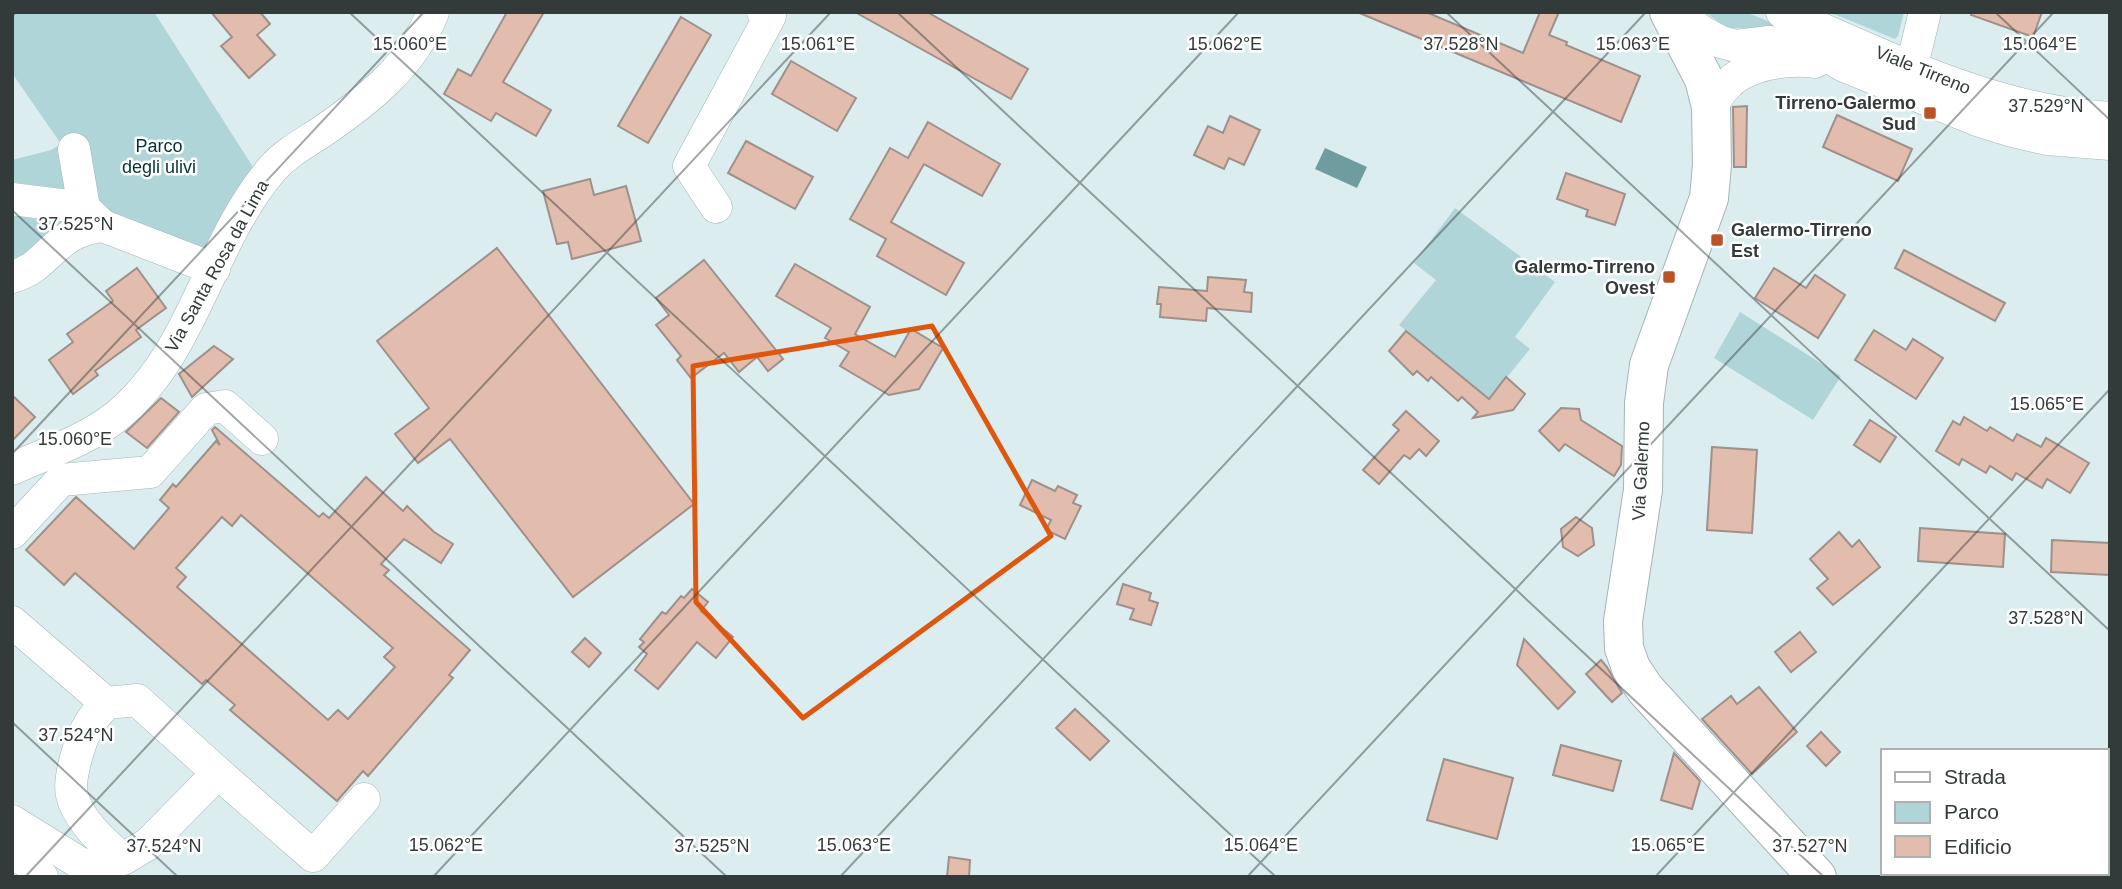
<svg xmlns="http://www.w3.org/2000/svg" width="2122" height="889" font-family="Arial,sans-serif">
<rect width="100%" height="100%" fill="#dbedef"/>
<g fill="#b0d5d8">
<path d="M12,12H154L253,167L213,246L198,247L165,242L70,190L12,186V160L51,150L61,144L12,73Z"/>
<path d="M1706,12H1745L1788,29L1730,28L1724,27Z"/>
<path d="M1829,12H1904L1898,36L1895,39Z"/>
<path d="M1455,208L1555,282L1515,337L1530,349L1489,399L1399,325L1436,280L1414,263Z"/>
<path d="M12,214L77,220L12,263Z"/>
<path d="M1740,312L1841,376L1813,420L1714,358Z"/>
</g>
<path fill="#6e9c9f" d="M1325,148L1367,167L1357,188L1315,169Z"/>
<g fill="#e2bcad" stroke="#9e908a" stroke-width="2" fill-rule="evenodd">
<path d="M211,12H260L270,24L257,35L275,55L249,78L221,46L232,37Z"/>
<path d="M507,12H544L503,82L551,110L536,136L496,113L491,121L444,94L458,69L471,76Z"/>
<path d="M855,12H927L1028,69L1011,99Z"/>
<path d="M1357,12H1426L1523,53L1540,12H1559L1549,35L1567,42L1566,45L1640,76L1621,122Z"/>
<path d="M1972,12H2042L2033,37L1971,15Z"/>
<path d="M681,17L711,35L648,143L618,126Z"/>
<path d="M791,61L856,98L837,131L772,94Z"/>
<path d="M1747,106L1746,167H1734L1733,107Z"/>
<path d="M1837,115L1912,149L1898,181L1823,147Z"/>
<path d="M1230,116L1260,130L1244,165L1229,158L1224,169L1194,155L1208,126L1223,133Z"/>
<path d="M928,122L1000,164L982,196L924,164L891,222L964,263L946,295L877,256L886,239L850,219L890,148L908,158Z"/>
<path d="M746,141L813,177L795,209L728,173Z"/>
<path d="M1566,173L1625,194L1615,225L1586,216L1588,210L1557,199Z"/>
<path d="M590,179L594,195L626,186L641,241L572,259L568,242L557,244L543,191Z"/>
<path d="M497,248L694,504L573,597L450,439L418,463L395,434L429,408L377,341Z"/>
<path d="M1904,250L2005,303L1995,321L1895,268Z"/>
<path d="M704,260L783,359L768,371L757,357L739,372L724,353L691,378L677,360L681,356L656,325L669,315L656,298Z"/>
<path d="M795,264L870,307L855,334L895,357L911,329L943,348L919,389L889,395L840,366L849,352L825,338L831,328L776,296Z"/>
<path d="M137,268L166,308L136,330L141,337L95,371L98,375L73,394L49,360L73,342L67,334L113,301L106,291Z"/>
<path d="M1774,268L1806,288L1815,275L1845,295L1818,338L1755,298Z"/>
<path d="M1208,277L1246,280L1244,292L1252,293L1251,312L1207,308L1206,321L1160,317L1161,304H1157L1159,287L1207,291Z"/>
<path d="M1874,330L1906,350L1913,339L1943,358L1916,399L1855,360Z"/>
<path d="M1406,331L1489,399L1506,377L1525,394L1513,410L1473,418L1478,412L1462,397L1458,401L1431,377L1428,381L1417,371L1413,375L1389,351Z"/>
<path d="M214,346L233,359L192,397L179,374Z"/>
<path d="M12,395L35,417L12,441Z"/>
<path d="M161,398L179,412L147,448L126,432Z"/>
<path d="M1561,408L1579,409L1581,420L1622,446L1621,465L1614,476L1565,444L1559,451L1539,431Z"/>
<path d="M1406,411L1439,441L1426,456L1419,449L1410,459L1404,455L1379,484L1363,470L1399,430L1393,425Z"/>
<path d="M1964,417L1987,431L1990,427L2013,441L2017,434L2041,447L2046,438L2089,463L2070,493L2047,479L2042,488L2016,473L2012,480L1990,466L1986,473L1962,459L1959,465L1936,451L1953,421L1960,425Z"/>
<path d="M1870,420L1896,437L1880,462L1854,445Z"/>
<path d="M215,427L319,517L323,513L329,518L366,477L403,511L407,506L434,532L453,544L441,563L404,539L381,564L389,570L384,575L470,650L449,675L453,678L368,776L363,771L337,801L230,710L235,705L206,680L202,684L75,573L64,585L26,550L76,497L134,549L169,508L160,500L173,484L176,487L216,441L220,445L212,430ZM241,515L393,648L384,657L395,667L348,719L338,710L328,720L177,587L186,577L176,568L222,517L232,526Z"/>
<path d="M1712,447L1757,450L1752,533L1707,530Z"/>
<path d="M1032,480L1055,491L1058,486L1077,495L1073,503L1081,506L1065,539L1046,530L1051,520L1020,505Z"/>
<path d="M1576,517L1592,528L1594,545L1578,556L1563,547L1561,529Z"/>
<path d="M1920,528L2005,534L2003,567L1918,561Z"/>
<path d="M1839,532L1852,547L1859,540L1880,567L1833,605L1817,588L1828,579L1810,559Z"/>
<path d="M2052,540L2110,543V575L2051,572Z"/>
<path d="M1123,584L1151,593L1149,600L1158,603L1151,625L1130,619L1134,609L1117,604Z"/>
<path d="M692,589L708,602L701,611L733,637L716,658L697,642L658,689L635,670L647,654L639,647L644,642L640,639L662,612L666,614L681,596L684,598Z"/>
<path d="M1800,632L1816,652L1791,672L1775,652Z"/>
<path d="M585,638L601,653L589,667L572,652Z"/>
<path d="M1524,639L1575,692L1558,709L1517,665Z"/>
<path d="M1601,660L1607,667L1622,693L1612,702L1586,674Z"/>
<path d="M1759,687L1797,732L1752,774L1702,719L1731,696L1737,704Z"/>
<path d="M1075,709L1109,741L1090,760L1056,728Z"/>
<path d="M1821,732L1840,752L1826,766L1807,746Z"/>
<path d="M1561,745L1621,761L1613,791L1553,775Z"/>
<path d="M1674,753L1700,781L1692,809L1661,800Z"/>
<path d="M1444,759L1513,778L1497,839L1427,820Z"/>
<path d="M949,857L970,860L969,877H947Z"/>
</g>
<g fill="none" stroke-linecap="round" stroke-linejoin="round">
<defs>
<g id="minor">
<path d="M1676,12L1704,33L1721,42L1736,46L1769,42L1792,43L1818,51L1844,66L1977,120L2012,131L2047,139L2110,144"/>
<path d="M1782,12C1887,56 1994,112 2110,118"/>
<path d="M1907,86L1925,12"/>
<path d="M1711,107C1716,100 1720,91 1727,85C1746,64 1788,58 1815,62"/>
<path d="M74,149L84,208"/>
<path d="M12,199L84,208L103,226"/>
<path d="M716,207L689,166L770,16L763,12"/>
<path d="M12,277C51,266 53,231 103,226L214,269"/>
<path d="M12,469C47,453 87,440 117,416C195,352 208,244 272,169C286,153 305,143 323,131C368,100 413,65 433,12"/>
<path d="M12,533L61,480L150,472L206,409L225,406L262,439"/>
<path d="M12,622L106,703"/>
<path d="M218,773L313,856L364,799"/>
<path d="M12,821L83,865H97L123,859L148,844L218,773L137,700L106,703C101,710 93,717 89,725C80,739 68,779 72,795C78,820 103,843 123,859"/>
<path d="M12,854L32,864L42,877"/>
</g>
<path id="major" d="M1669,12L1704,79L1711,107L1712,165L1709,198L1649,365L1644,403L1643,490L1623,621L1624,648L1631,668L1645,689L1817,877"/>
</defs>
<use href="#minor" stroke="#a3b5b6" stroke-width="33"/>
<use href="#major" stroke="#a3b5b6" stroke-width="40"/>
<use href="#minor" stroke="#fff" stroke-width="32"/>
<use href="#major" stroke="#fff" stroke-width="38"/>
</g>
<path fill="none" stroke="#df570e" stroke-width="5" stroke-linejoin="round" d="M932,326L1051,536L803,718L696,602L693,366Z"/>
<path fill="none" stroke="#333a3a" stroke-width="2" stroke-opacity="0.45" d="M349,12L1276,877M897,12L1824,877M1446,12L2110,631M1995,12L2110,120M12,17L16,12M12,210L727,877M12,454L424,12M12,722L178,877M2106,830L2110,826M25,877L831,12M433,877L1239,12M840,877L1646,12M1247,877L2054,12M1655,877L2110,389M2062,877L2066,873"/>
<g fill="#ba5427" stroke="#fff" stroke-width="2.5">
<rect x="1923" y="106" width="14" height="14" rx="3.5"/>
<rect x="1710" y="233" width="14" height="14" rx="3.5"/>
<rect x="1662" y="270" width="14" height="14" rx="3.5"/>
</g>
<g text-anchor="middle" stroke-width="5" stroke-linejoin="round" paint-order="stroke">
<g font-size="18" fill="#333a3a" stroke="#fff">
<text transform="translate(1923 70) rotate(22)" y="6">Viale Tirreno</text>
<text transform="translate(217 266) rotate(-61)" y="6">Via Santa Rosa da Lima</text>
<text transform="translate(1641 471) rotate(-87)" y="6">Via Galermo</text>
</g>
<g font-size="18" font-weight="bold" fill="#333a3a" stroke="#fff" text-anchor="end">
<text x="1916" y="109">Tirreno-Galermo<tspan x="1916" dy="21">Sud</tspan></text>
<text x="1731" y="236" text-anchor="start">Galermo-Tirreno<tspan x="1731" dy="21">Est</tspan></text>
<text x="1655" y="273">Galermo-Tirreno<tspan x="1655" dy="21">Ovest</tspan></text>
</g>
<g font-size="18" fill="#043337" stroke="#fff">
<text x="159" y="152">Parco<tspan x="159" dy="21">degli ulivi</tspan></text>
</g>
</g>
<g font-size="18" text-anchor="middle" fill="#333a3a" stroke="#fff" stroke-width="5" stroke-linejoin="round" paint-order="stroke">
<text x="1461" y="50">37.528°N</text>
<text x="410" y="50">15.060°E</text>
<text x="818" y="50">15.061°E</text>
<text x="1225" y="50">15.062°E</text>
<text x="1633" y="50">15.063°E</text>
<text x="2040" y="50">15.064°E</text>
<text x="2046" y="112">37.529°N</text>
<text x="76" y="230">37.525°N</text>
<text x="2047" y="410">15.065°E</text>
<text x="75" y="445">15.060°E</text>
<text x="2046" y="624">37.528°N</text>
<text x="76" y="741">37.524°N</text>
<text x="446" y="851">15.062°E</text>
<text x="854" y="851">15.063°E</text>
<text x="1261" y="851">15.064°E</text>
<text x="1668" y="851">15.065°E</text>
<text x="164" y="852">37.524°N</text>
<text x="712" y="852">37.525°N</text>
<text x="1810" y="852">37.527°N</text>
</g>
<rect width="2122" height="889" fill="none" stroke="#333a3a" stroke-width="28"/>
<rect x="1881" y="749" width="228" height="126" fill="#ffffff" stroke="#adb0b0" stroke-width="2"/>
<rect x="1895" y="772" width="35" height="10" fill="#ffffff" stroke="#adb0b0" stroke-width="2"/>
<text x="1944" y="784" font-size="21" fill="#333a3a">Strada</text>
<rect x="1895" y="802" width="35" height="21" fill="#b0d5d8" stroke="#adb0b0" stroke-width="2"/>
<text x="1944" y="819" font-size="21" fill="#333a3a">Parco</text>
<rect x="1895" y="836" width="35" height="21" fill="#e2bcad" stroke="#adb0b0" stroke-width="2"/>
<text x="1944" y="854" font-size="21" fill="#333a3a">Edificio</text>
</svg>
